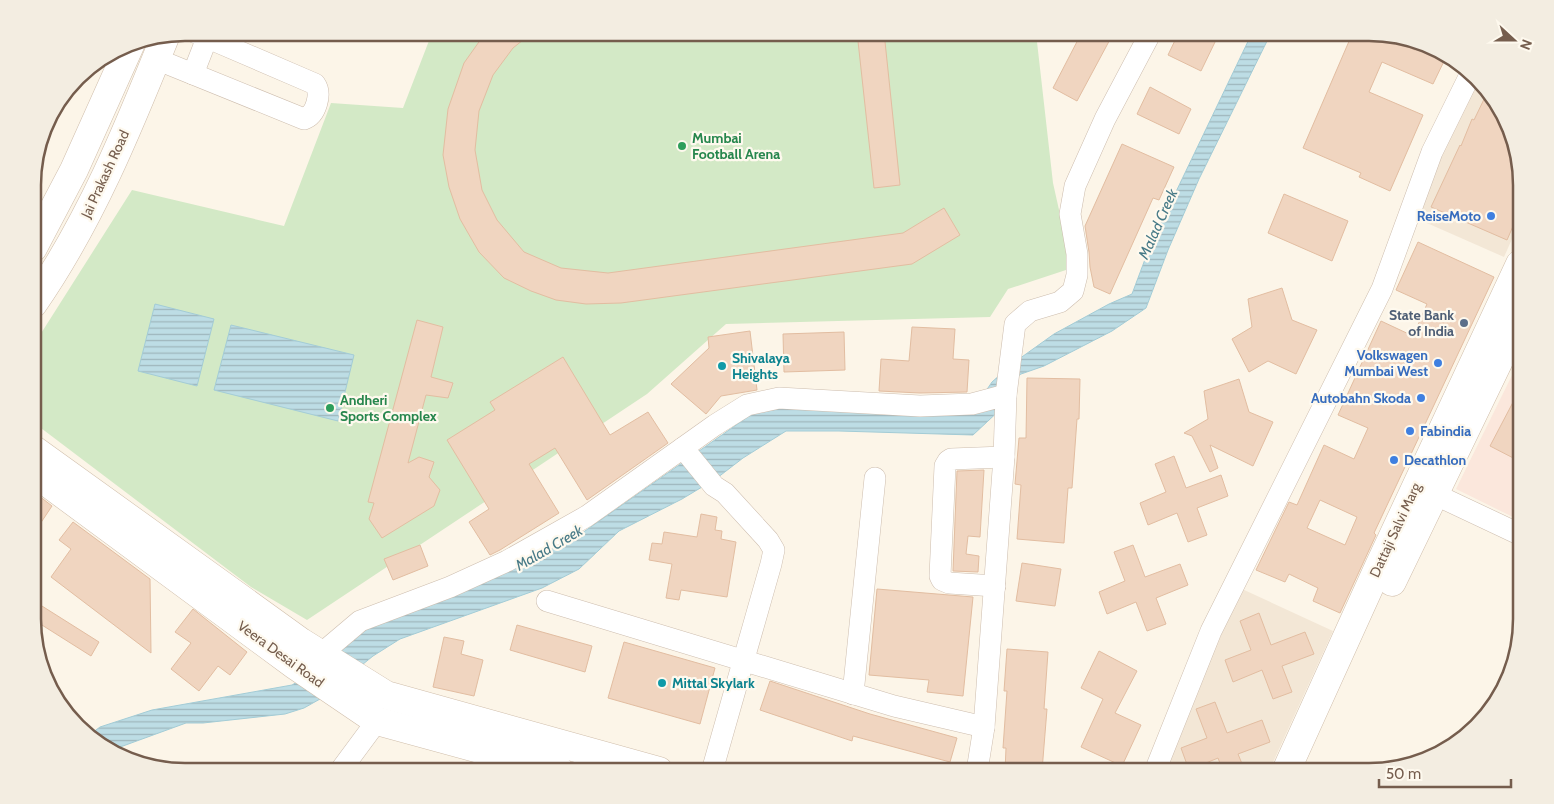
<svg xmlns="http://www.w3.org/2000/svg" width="1554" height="804" font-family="Cabin,sans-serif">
<defs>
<pattern id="water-rules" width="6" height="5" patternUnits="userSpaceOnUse" patternTransform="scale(1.25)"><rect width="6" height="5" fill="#bddde5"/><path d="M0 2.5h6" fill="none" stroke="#9eb6bc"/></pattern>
</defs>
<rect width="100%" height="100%" fill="#fcf5e8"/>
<g fill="#f3e7d6">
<path d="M1474,81L1496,100L1520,166V221L1504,257L1411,216Z"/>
<path d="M1242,589L1333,631L1269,771H1164L1160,769Z"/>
</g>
<path fill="#fbe7dc" d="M1521,357V521L1456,489Z"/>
<path fill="#d3e9c6" d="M432,33H1036L1053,183L1072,268L1008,289L990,317L726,324L647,394L307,620L251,587L33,422V346L132,190L284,226L331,103L403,108Z"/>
<g fill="url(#water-rules)" stroke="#a3ccd6">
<path d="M1252,33H1271L1199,179L1168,250L1146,308L1112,331L1044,366L1021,374L1010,381L1003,407L973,435L839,431H786L743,458L717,478L682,499L619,531L579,569L542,588L400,639L373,656L320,699L304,708L285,714L203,723H186L112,750L92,733L100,727L152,710L292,685L317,670L358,628L423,602L575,538L749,416L775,405L973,410L992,382L1012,364L1054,334L1109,304L1132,294L1150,246Z"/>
<path d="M155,304L214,319L197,386L138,371Z"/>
<path d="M231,325L354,355L338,421L214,390Z"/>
</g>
<g fill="#f0d5c0" stroke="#e2bda1" fill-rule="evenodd">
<path d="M486,32H533L513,48L493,75L479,111L475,150L482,190L497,220L524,252L561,268L608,273L903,233L944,208L960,235L912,264L621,303L586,304L556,300L531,291L504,278L479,252L460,219L449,187L443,155L448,109L464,63Z"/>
<path d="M857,32H884L900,185L874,188Z"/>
<path d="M1082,32H1114L1077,101L1053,88Z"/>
<path d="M1179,32H1202L1216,40L1201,71L1168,55Z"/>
<path d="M1353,32H1368L1383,36L1415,50L1418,44L1436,48L1446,57L1433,84L1382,62L1369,92L1423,115L1390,191L1359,177L1361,173L1303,148Z"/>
<path d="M1150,87L1191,109L1179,134L1137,114Z"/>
<path d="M1487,93L1496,100L1520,166V210L1507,240L1431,207L1460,145L1461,146L1472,119L1474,120Z"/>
<path d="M1122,144L1174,167L1159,200L1153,198L1110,294L1094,287L1090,267L1089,252L1085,226Z"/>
<path d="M1284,194L1348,221L1332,261L1268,233Z"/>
<path d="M1418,242L1494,277L1374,533L1376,535L1340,613L1313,601L1318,588L1289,574L1285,582L1256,570L1289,502L1297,505L1324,445L1354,459L1368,428L1338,415L1381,321L1413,336L1427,304L1396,290ZM1320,500L1357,517L1345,545L1307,528Z"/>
<path d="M1282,288L1292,320L1317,330L1296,374L1268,361L1249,372L1232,339L1252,327L1248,299Z"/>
<path d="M417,320L443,327L431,377L453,383L448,398L426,395L408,463L419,457L434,462L429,477L440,490L434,506L382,538L369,519L374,503L368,502Z"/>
<path d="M912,327L955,329L953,359L969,360L967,392L920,393L879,391L881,359L909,361Z"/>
<path d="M750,331L757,390L721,396L706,414L671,384L709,348L708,337Z"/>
<path d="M844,332L845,370L784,372L783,334Z"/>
<path d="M563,357L610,435L648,412L668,443L587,500L555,448L529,464L559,513L500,550L490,555L469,522L489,509L447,440L495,410L490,402Z"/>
<path d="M1027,378L1080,379L1079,419H1077L1072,488H1068L1064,543L1017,539L1021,485L1015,484L1019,438H1026Z"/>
<path d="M1239,379L1249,412L1273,422L1253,466L1210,445L1218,468L1210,472L1192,436L1184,433L1208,419L1204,391Z"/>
<path d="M1521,387V462L1490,446Z"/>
<path d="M1174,456L1186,488L1221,475L1228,496L1197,508L1207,535L1188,542L1177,513L1148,525L1140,503L1166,492L1155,464Z"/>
<path d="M984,470L980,537L968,536L966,554L979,556L978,572L953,571L957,471Z"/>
<path d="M34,492L52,506L34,533Z"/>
<path d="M701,514L717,517L715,530L722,531L721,539L736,542L727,597L681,590L679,600L666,598L672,564L649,560L652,543L662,544L664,532L697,537Z"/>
<path d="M73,522L150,579L151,653L51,577L71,549L59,540Z"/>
<path d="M420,545L428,566L393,580L384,559Z"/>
<path d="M1133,545L1145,577L1180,564L1188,585L1156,598L1166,624L1147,631L1136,602L1107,614L1099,592L1125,581L1114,552Z"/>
<path d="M1022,563L1061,569L1055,606L1016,601Z"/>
<path d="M877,589L973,597L963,696L927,692L929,680L869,675Z"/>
<path d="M34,601L99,642L91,656L34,620Z"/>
<path d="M193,609L247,652L230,675L218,666L199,691L171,669L191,643L175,632Z"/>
<path d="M1259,613L1271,645L1305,632L1314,654L1282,666L1292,692L1273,699L1262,670L1233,682L1225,660L1251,650L1240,621Z"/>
<path d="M517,625L592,646L585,672L510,650Z"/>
<path d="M444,637L464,641L461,654L483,660L474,696L433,687Z"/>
<path d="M624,642L715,668L700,724L608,698Z"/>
<path d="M1007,649L1048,652L1044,709H1047L1042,771H1005L1006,748H1003L1007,691H1004Z"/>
<path d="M1099,651L1137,671L1115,713L1141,725L1122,766L1081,747L1103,699L1081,688Z"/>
<path d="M770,681L870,714L957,738L950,762L853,736L852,741L760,710Z"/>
<path d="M1215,702L1227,733L1262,720L1270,742L1238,754L1245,771H1223L1218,758L1189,770L1181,748L1207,738L1196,709Z"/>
</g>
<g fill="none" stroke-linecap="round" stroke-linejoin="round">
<defs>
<g id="street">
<path d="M156,59L304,119C316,115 322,94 315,84L194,32"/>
<path d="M193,74L207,38"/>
<path d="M683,448L714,486L725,493L768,540L774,550L771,564L712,771"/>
<path d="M1434,494L1521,535"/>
<path d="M995,586L949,583L942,580L940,576L945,466L948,461L951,459L1004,457"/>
<path d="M547,601L894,706L984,727"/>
<path d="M321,654L360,621L450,587L507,561L587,516L715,425L747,405L779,398L920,406L972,404L1006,395"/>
<path d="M853,694L875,478"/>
<path d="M340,771L377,721"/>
<path d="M977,771L984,727L1004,457L1006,395L1015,324L1030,311L1060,302L1073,291L1077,275V254L1070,214L1075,186L1105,119L1151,32"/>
<path d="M1155,771L1211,631L1382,289L1432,152L1469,77"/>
</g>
<g id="secondary">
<path d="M33,248L74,170L131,43"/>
<path d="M33,304C90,222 128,129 165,37"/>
<path d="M33,449L301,642L386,695L659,771"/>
<path d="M33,472L296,666L377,721L560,771"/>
<path d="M1392,582L1521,315"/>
<path d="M1286,771L1379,566L1520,264"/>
</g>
</defs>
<use href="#street" stroke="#cdbdae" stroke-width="22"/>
<use href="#secondary" stroke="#d0beab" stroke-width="29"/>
<use href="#street" stroke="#fff" stroke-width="21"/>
<use href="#secondary" stroke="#fff" stroke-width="28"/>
</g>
<g fill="#2e9e5b" stroke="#fef9ee" stroke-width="2">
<circle cx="682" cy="146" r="5"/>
<circle cx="330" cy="408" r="5"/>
</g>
<g fill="#3f7fe0" stroke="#fef9ee" stroke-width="2">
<circle cx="1491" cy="216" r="5"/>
<circle cx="1438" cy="363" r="5"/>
<circle cx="1421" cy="398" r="5"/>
<circle cx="1410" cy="431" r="5"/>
<circle cx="1394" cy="460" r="5"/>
</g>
<circle fill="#5c6f8a" stroke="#fef9ee" stroke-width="2" cx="1464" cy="323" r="5"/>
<g fill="#0f9aa8" stroke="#fef9ee" stroke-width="2">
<circle cx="722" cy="366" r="5"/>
<circle cx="662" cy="683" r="5"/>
</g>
<g text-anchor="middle" stroke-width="4.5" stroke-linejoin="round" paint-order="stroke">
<g font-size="14" font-weight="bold" fill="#27864d" stroke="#fef9ee" text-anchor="start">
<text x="692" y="143">Mumbai<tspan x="692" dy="16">Football Arena</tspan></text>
<text x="340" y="405">Andheri<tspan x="340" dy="16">Sports Complex</tspan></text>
</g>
<g font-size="14" fill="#755d4d" stroke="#fef9ee">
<text transform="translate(105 174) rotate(-65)" y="5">Jai Prakash Road</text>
<text transform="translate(1395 530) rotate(-65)" y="5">Dattaji Salvi Marg</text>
<text transform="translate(281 654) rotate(36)" y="5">Veera Desai Road</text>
</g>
<g font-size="14" font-weight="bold" fill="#366cbe" stroke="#fef9ee" text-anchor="end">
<text x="1481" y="221">ReiseMoto</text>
<text x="1428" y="360">Volkswagen<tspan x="1428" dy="16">Mumbai West</tspan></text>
<text x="1411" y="403">Autobahn Skoda</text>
<text x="1420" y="436" text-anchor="start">Fabindia</text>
<text x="1404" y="465" text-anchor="start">Decathlon</text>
</g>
<g font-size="14" font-weight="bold" fill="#4e5e75" stroke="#fef9ee" text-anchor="end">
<text x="1454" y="320">State Bank<tspan x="1454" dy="16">of India</tspan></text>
</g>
<g font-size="14" font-weight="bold" fill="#0d838f" stroke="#fef9ee" text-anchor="start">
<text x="732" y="363">Shivalaya<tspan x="732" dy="16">Heights</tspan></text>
<text x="672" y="688">Mittal Skylark</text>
</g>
<g font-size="15" font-style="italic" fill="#477a87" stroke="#fef9ee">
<text transform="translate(1158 224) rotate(-66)" y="5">Malad Creek</text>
<text transform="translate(549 548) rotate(-30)" y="5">Malad Creek</text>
</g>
</g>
<path d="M0 0H1554V804H0ZM185 41H1369A144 144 0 0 1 1513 185V619A144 144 0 0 1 1369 763H185A144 144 0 0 1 41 619V185A144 144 0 0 1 185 41Z" fill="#f3ede1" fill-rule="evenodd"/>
<path fill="none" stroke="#755d4d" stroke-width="2.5" d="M185 41H1369A144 144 0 0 1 1513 185V619A144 144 0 0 1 1369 763H185A144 144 0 0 1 41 619V185A144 144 0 0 1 185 41Z"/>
<g transform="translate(1514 40) rotate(111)" stroke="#fef9ee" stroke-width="4" paint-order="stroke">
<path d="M0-4L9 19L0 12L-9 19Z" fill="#755d4d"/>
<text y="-8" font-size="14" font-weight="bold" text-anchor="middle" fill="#755d4d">N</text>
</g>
<path d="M1379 779v8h132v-8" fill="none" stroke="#755d4d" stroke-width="2.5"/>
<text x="1386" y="779" font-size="15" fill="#755d4d" stroke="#fef9ee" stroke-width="4" paint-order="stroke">50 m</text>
</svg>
